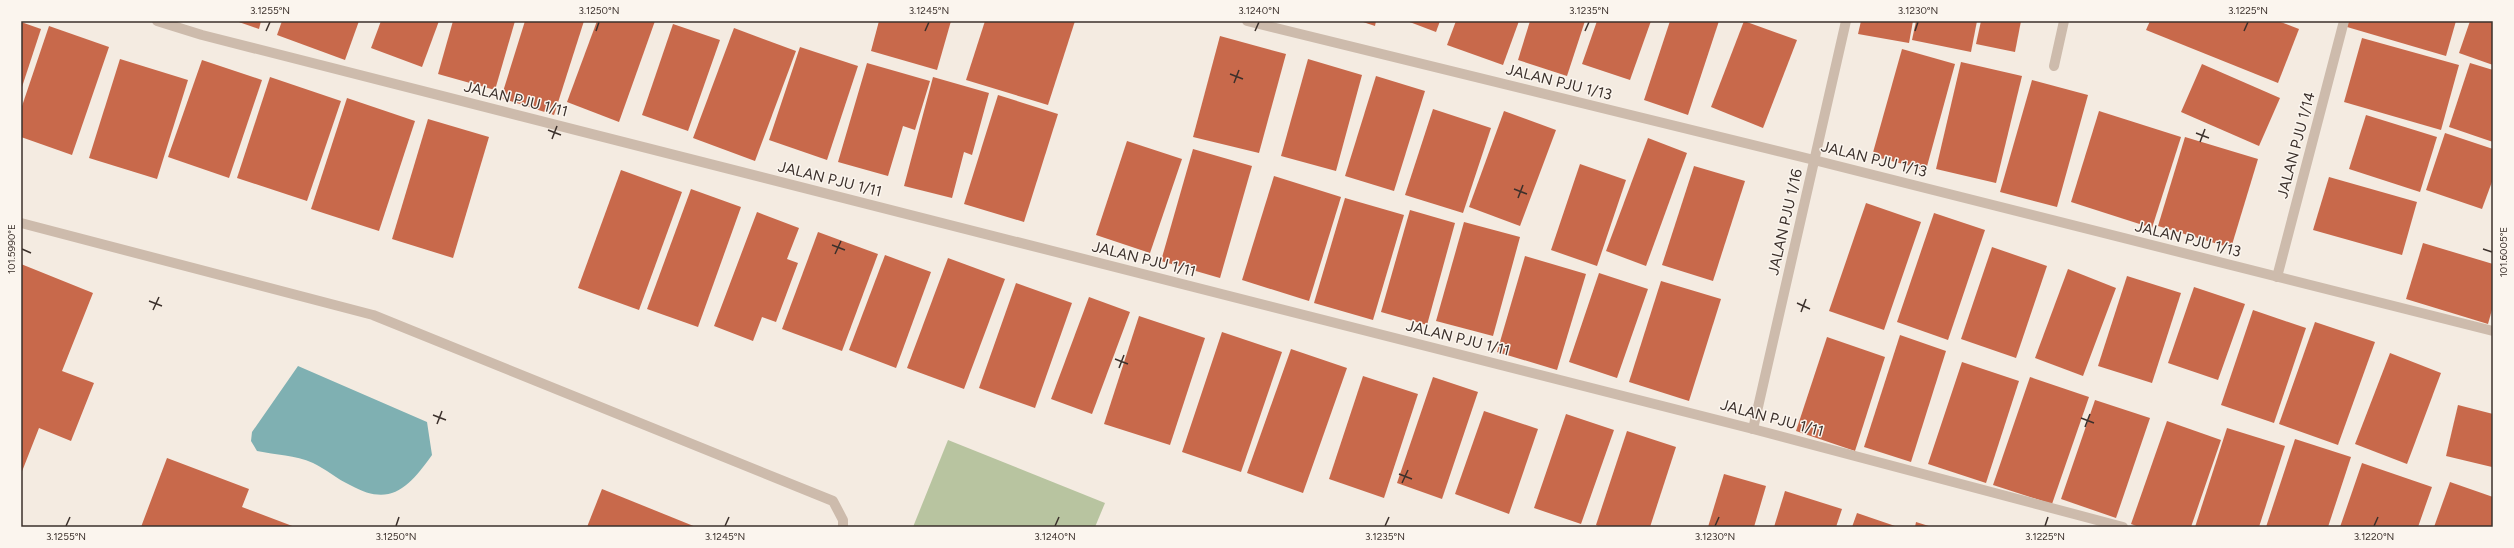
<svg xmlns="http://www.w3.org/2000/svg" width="2514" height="548" font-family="Figtree,sans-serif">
<rect width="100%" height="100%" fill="#f4ebe1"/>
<path fill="#b8c4a0" d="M948,440L1105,503L1095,527H913Z"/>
<path fill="#7fb0b2" d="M298,366L427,422L432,455C409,487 391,508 350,485C337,479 326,469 313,463C295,455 276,455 257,451L251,441L252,432Z"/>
<g fill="#c8694b">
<path d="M236,21H261L259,29Z"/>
<path d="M282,21H359L345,60L277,35Z"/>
<path d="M381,21H439L422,67L371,48Z"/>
<path d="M453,21H515L495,90L438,74Z"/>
<path d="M525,21H584L554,115L501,98Z"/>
<path d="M597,21H655L619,122L567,102Z"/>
<path d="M879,21H951L937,70L871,51Z"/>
<path d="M985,21H1075L1048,105L966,80Z"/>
<path d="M1360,21H1376L1375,26Z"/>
<path d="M1407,21H1440L1436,32Z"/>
<path d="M1456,21H1519L1503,65L1447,45Z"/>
<path d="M1530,21H1585L1567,76L1518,60Z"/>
<path d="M1597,21H1651L1630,80L1582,64Z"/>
<path d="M1670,21H1719L1688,115L1644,100Z"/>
<path d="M1744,21L1797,40L1763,128L1711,107Z"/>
<path d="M1861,21H1913L1909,43L1858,34Z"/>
<path d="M1916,21H1977L1971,52L1912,40Z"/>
<path d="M1981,21H2021L2015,52L1976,44Z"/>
<path d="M2150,21H2278L2299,29L2278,83L2146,30Z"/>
<path d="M2348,21H2456L2446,56L2347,27Z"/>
<path d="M2470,21H2493V65L2459,53Z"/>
<path d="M21,22L41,29L21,90Z"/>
<path d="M673,24L720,40L688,131L642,115Z"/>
<path d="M49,26L109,47L72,155L21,137V109Z"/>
<path d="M734,28L796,51L755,161L693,138Z"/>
<path d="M1220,36L1286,54L1259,153L1193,137Z"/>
<path d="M2362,38L2459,65L2441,130L2344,102Z"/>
<path d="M800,47L858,66L827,160L769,140Z"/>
<path d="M1902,49L1955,64L1926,170L1872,156Z"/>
<path d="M120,59L188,80L157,179L89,158Z"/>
<path d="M1308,59L1362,75L1336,171L1281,156Z"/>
<path d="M202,60L262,80L229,178L168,157Z"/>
<path d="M1961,62L2022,76L1996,183L1936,169Z"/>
<path d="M867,63L930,81L915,130L903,126L888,176L838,162Z"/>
<path d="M2470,63L2493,70V142L2449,127Z"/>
<path d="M2202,64L2280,98L2259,146L2181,112Z"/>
<path d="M1376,76L1425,91L1394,191L1345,176Z"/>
<path d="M270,77L341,101L307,201L237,178Z"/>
<path d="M933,77L989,93L972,155L964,152L952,198L904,186Z"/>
<path d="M2032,80L2088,95L2057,207L2000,192Z"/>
<path d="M998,95L1058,114L1024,222L964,204Z"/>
<path d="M347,98L415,121L379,231L311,209Z"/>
<path d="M1433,109L1491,128L1463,213L1405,195Z"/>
<path d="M1504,111L1556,130L1520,226L1469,207Z"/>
<path d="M2099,111L2181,137L2152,228L2071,202Z"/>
<path d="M2366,115L2437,137L2420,192L2349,169Z"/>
<path d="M428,119L489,137L453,258L392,239Z"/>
<path d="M2445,133L2493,149V179L2482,209L2426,190Z"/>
<path d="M2185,137L2258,159L2231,248L2158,226Z"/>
<path d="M1648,138L1687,153L1646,266L1606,251Z"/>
<path d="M1127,141L1182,159L1150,253L1096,235Z"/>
<path d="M1193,149L1252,166L1220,278L1161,261Z"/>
<path d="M1580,164L1626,180L1597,266L1551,250Z"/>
<path d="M1694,166L1745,181L1713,281L1662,265Z"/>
<path d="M621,170L682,192L639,310L578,288Z"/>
<path d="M1274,176L1341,197L1309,301L1242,280Z"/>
<path d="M2329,177L2417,202L2402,255L2313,230Z"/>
<path d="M691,189L741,207L698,327L647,309Z"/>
<path d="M1345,198L1404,215L1373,320L1314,303Z"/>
<path d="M1866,203L1921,222L1884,330L1829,311Z"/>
<path d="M1410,210L1455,223L1427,325L1381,312Z"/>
<path d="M757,212L799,228L787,259L798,263L776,322L762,317L753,341L714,326Z"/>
<path d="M1934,213L1985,230L1948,340L1897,322Z"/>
<path d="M1464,222L1520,237L1493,336L1436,321Z"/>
<path d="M818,232L878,254L842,351L782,329Z"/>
<path d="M2423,243L2493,264V306L2488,324L2406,299Z"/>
<path d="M1992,247L2047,266L2016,358L1961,339Z"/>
<path d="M885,255L931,272L896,368L849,350Z"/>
<path d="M1525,256L1586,274L1557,370L1497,352Z"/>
<path d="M948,258L1005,279L964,389L907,368Z"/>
<path d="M21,264L93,293L62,371L94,383L71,441L39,428L21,474Z"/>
<path d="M2068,269L2116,288L2083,376L2035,358Z"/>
<path d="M1599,273L1648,289L1617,378L1569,362Z"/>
<path d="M2127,276L2181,293L2152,383L2098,366Z"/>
<path d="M1661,281L1721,299L1689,401L1629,382Z"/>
<path d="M1016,283L1072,303L1035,408L979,388Z"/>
<path d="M2194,287L2245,304L2218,380L2168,363Z"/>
<path d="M1089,297L1130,312L1092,414L1051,399Z"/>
<path d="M2253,310L2306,328L2274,423L2221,405Z"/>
<path d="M1139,316L1205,338L1170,445L1104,424Z"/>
<path d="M2315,322L2375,342L2338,445L2279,424Z"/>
<path d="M1222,332L1282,352L1241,472L1182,452Z"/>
<path d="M1900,335L1946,351L1911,462L1864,447Z"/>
<path d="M1827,337L1885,357L1855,451L1796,431Z"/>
<path d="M1291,349L1347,368L1303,493L1247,473Z"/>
<path d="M2390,353L2441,373L2407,464L2355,444Z"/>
<path d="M1962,362L2019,381L1986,483L1928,464Z"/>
<path d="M1363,376L1418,394L1384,498L1329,479Z"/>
<path d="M1433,377L1478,392L1442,499L1397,483Z"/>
<path d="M2030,377L2089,397L2052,504L1993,485Z"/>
<path d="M2095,400L2150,418L2116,518L2061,499Z"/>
<path d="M2458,405L2493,414L2492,467L2446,456Z"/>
<path d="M1484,411L1538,429L1509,514L1455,494Z"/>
<path d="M1566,414L1614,430L1581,524L1534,508Z"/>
<path d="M2167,421L2221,440L2191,527H2139L2131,524Z"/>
<path d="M2227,428L2285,446L2259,527H2195Z"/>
<path d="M1627,431L1676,447L1650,527H1600L1596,525Z"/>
<path d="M2295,439L2351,457L2328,527H2266Z"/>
<path d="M167,458L249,489L242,507L295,527H141Z"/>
<path d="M2362,463L2432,487L2418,527H2340Z"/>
<path d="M1724,474L1766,486L1754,527H1708Z"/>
<path d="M2450,482L2493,497V527H2434Z"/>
<path d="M602,489L696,527H587Z"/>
<path d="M1785,491L1842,509L1836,527H1774Z"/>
<path d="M1857,513L1898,527H1852Z"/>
<path d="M1916,522L1932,527H1915Z"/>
</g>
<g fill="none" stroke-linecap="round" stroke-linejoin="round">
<g stroke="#cdbbac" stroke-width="10">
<path d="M2054,66L2064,21"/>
<path d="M21,223L373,315L833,501L843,520V527"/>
</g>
<g stroke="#cdbbac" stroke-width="10">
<path d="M157,21L202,35L1753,429L2123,527"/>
<path d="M1247,21L1814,160L2493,331"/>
<path d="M2277,277L2344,21"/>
<path d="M1753,429L1846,21"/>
</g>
</g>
<path fill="none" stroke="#3b302b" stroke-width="1.5" d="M266,31L270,22M596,31L599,22M925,31L929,22M1255,31L1259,22M1585,31L1589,22M1915,31L1918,22M2244,31L2248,22M1230,74L1243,79M1234,83L1239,70M548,130L561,135M2196,133L2209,138M552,139L557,126M2200,142L2205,129M1514,189L1527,194M1518,198L1523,185M832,245L845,250M22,249L31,253M2483,249L2492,252M835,254L841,241M149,301L162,306M1797,303L1810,309M153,310L159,297M1801,312L1806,299M1115,359L1128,364M1119,368L1124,355M433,415L446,420M2081,418L2094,423M437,424L442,411M2085,427L2090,414M1399,474L1412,479M1402,483L1408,470M66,526L70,517M396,526L399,517M725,526L729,517M1055,526L1059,517M1385,526L1389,517M1715,526L1719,517M2045,526L2048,517M2374,526L2378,517"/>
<g text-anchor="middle" stroke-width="3" stroke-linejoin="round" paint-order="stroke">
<g font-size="15" fill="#3b302b" stroke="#fbf5ee">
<text transform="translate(1559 82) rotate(14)" y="5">JALAN PJU 1/13</text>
<text transform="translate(516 99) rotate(14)" y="5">JALAN PJU 1/11</text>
<text transform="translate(2296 145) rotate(-75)" y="5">JALAN PJU 1/14</text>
<text transform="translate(1874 159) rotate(14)" y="5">JALAN PJU 1/13</text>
<text transform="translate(830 179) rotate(14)" y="5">JALAN PJU 1/11</text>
<text transform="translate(1785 222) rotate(-77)" y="5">JALAN PJU 1/16</text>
<text transform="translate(2188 239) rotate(14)" y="5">JALAN PJU 1/13</text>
<text transform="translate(1144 259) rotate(14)" y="5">JALAN PJU 1/11</text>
<text transform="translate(1458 338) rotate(14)" y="5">JALAN PJU 1/11</text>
<text transform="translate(1772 418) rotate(15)" y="5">JALAN PJU 1/11</text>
</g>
</g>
<rect width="2514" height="548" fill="none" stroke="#fbf5ee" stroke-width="44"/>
<rect x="22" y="22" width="2470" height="504" fill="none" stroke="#3b302b" stroke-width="1.5"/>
<g font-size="10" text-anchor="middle" fill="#3b302b">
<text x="270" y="14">3.1255°N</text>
<text x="599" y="14">3.1250°N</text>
<text x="929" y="14">3.1245°N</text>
<text x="1259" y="14">3.1240°N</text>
<text x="1589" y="14">3.1235°N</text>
<text x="1918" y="14">3.1230°N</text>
<text x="2248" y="14">3.1225°N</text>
<text transform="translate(11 249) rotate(-90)" y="4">101.5990°E</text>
<text transform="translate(2503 252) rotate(-90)" y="4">101.6005°E</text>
<text x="66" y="540">3.1255°N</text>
<text x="396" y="540">3.1250°N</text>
<text x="725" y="540">3.1245°N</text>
<text x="1055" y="540">3.1240°N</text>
<text x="1385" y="540">3.1235°N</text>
<text x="1715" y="540">3.1230°N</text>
<text x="2045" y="540">3.1225°N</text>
<text x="2374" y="540">3.1220°N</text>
</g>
</svg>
